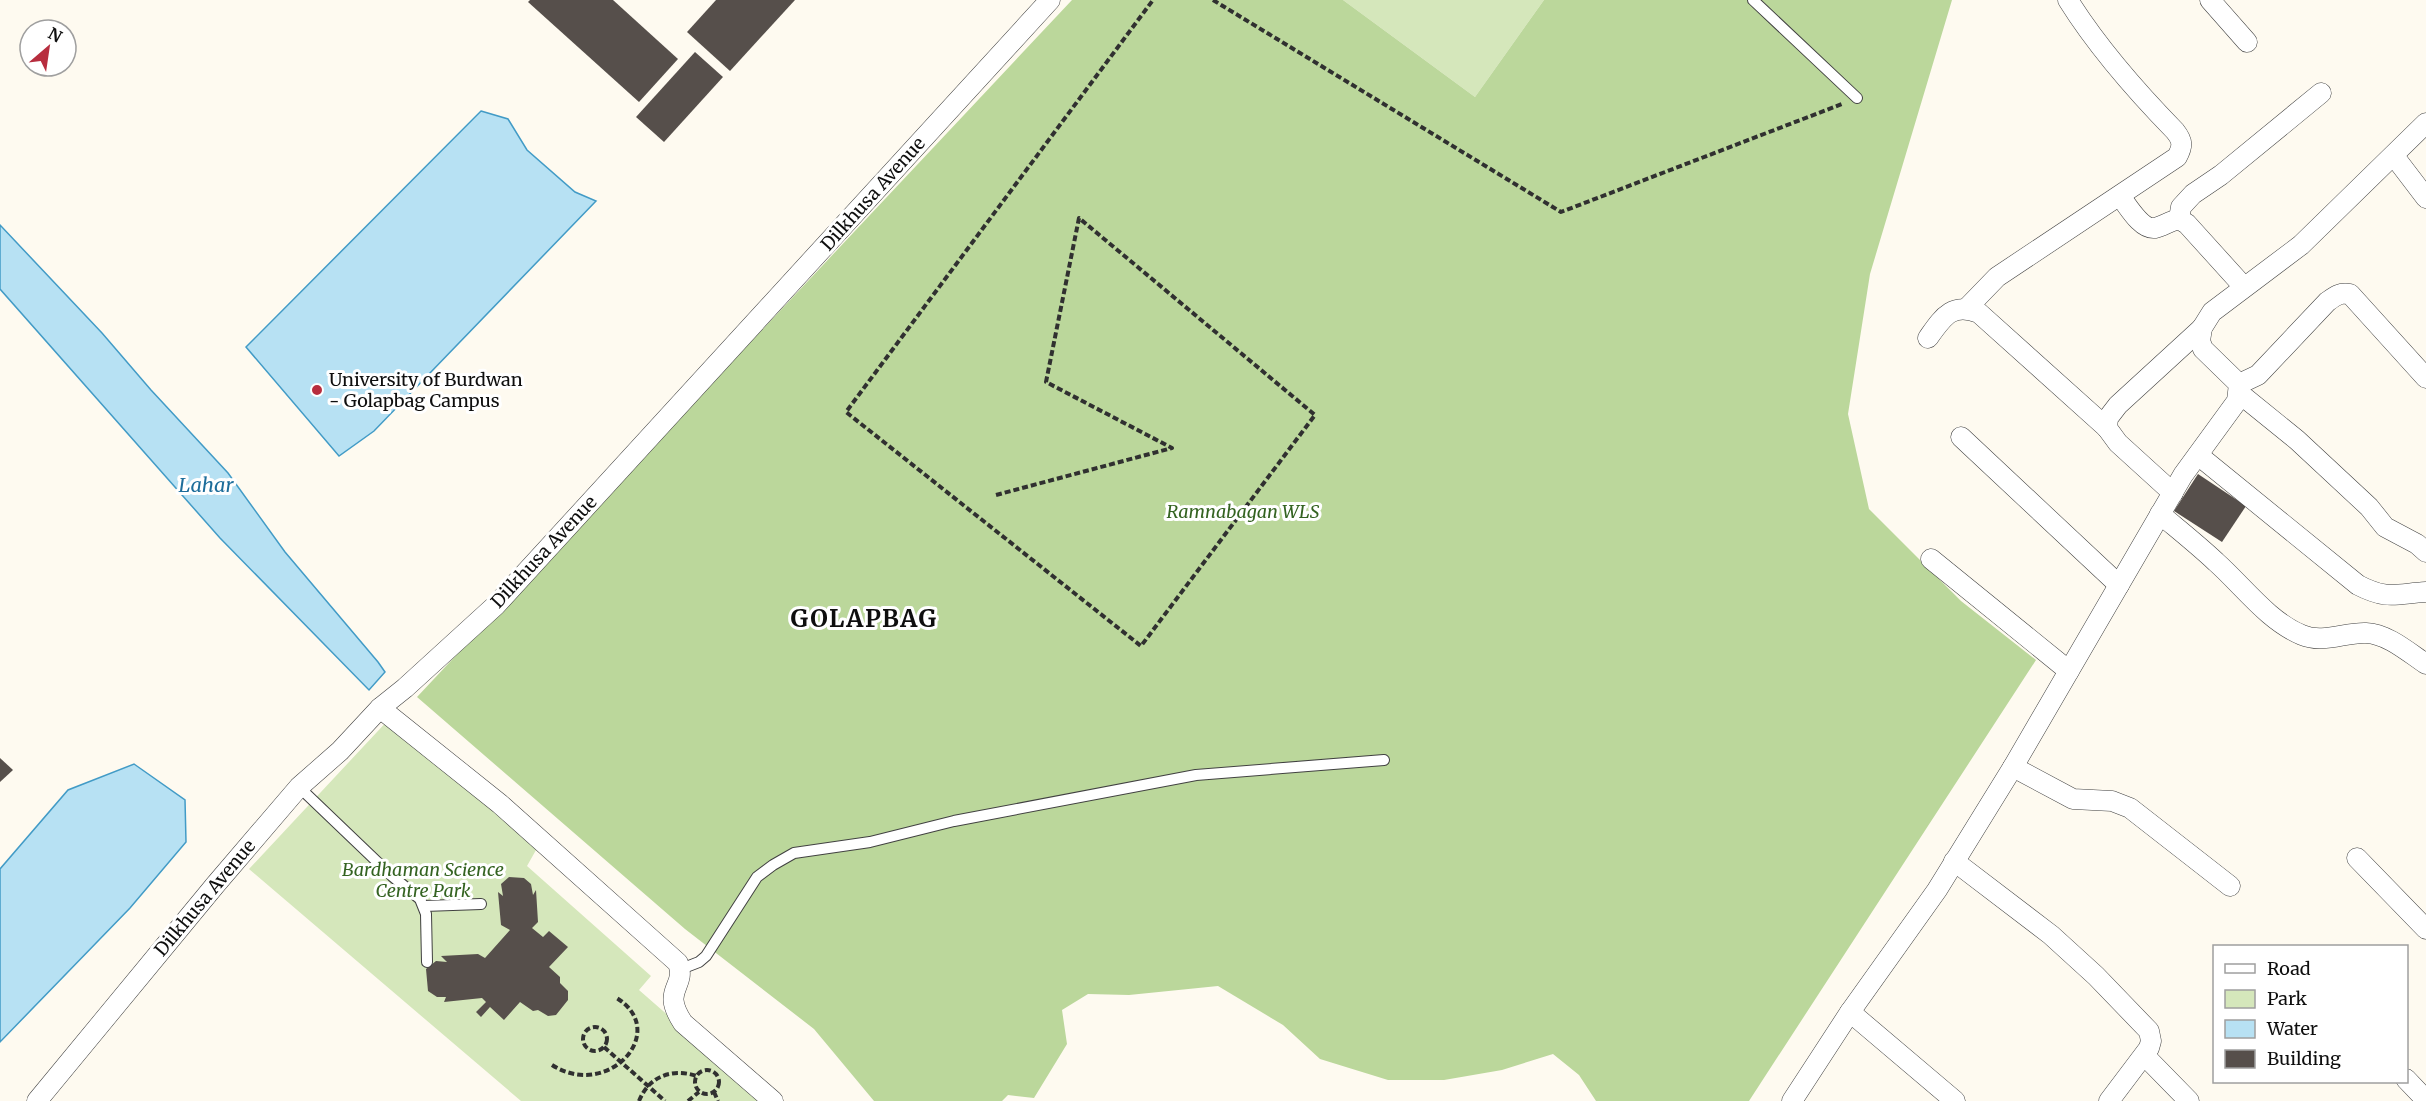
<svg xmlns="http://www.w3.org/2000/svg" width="2426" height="1101" font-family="Merriweather,serif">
<rect width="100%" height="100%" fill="#fefaf0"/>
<g fill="#d5e7bb">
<path d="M1343,0H1544L1475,97Z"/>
<path d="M391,717L540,843L527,866L651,976L639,990L766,1101H521L249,869Z"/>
</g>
<path fill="#bbd79b" d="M1072,0H1343L1475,97L1544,0H1952L1870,274L1848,414L1869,509L1961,601L2036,660L1749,1101H1596L1579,1075L1553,1054L1502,1070L1444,1080H1388L1320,1059L1283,1025L1218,986L1129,995L1088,994L1062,1010L1067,1044L1034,1098L1008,1095L1002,1101H874L814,1029L685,929L417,697Z"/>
<g fill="#b7e1f3" stroke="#429bc6" stroke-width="1.5">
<path d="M481,111L508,119L527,150L575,192L596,201L374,431L339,456L246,347Z"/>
<path d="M0,225L102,333L151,390L228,473L285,552L378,662L385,672L369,690L220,538L0,289Z"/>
<path d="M134,764L185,800L186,842L130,908L0,1042V869L68,790Z"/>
</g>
<g fill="#564f4b">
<path d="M530,0H613L678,59L639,102L528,2Z"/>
<path d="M716,0H795L730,71L687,32Z"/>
<path d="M695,52L723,77L664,142L636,117Z"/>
<path d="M2198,474L2246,506L2222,542L2174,511Z"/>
<path d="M0,758L13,770L0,782Z"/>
<path d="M509,877L524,878L531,884L533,895L536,890L538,922L532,928L543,937L549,931L568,947L549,967L560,977V983L568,991V1000L556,1015L548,1016L538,1010L533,1011L520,1002L504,1020L490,1007L481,1017L476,1012L486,1002L482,998L444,1002L446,997H437L428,991L426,969L436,961L447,962L441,956L478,954L485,958L510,930L501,925L498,892L503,896L501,884Z"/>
</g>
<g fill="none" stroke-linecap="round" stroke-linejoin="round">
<defs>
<g id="service">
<path d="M1753,0L1857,98"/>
<path d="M299,787L392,876L420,899L426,914L427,962"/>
<path d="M424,906L481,904"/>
<path d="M681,969L699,962L706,956L757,877L773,865L794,853L870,842L954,821L1196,775L1384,760"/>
</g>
<g id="minor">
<path d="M2210,0L2247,42"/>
<path d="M2394,156L2426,198"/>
<path d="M2120,196C2128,206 2141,230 2155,228C2163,226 2170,221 2179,219L2187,224L2244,287"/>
<path d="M2179,219L2181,207L2193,194L2221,175L2321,93"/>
<path d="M1967,308L1997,277L2177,157C2183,146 2183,141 2175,131C2135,90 2098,48 2068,0"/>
<path d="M1928,338C1943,317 1952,302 1979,313L2107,428"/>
<path d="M2239,384L2258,375L2327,302C2335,296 2340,292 2350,294L2426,378"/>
<path d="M2239,393L2297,440L2369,507L2385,527L2417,544L2426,552"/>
<path d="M1961,437L2119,585"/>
<path d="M2198,455L2358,585C2387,600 2395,594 2426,592"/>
<path d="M2173,493L2118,443L2107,428L2108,418L2118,405L2202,328"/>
<path d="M2160,514C2179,530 2198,545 2216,562C2243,586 2268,621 2302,635C2323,644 2345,632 2366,633C2388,634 2408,652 2426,664"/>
<path d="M1931,559L2069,671"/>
<path d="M380,708L500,804L678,963C687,989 660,988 683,1023L773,1101"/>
<path d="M2013,767L2073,799L2112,801L2130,808L2230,886"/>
<path d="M2357,858L2426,929"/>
<path d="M1954,861L2051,935L2096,976L2149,1031L2151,1041L2149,1048L2109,1101"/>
<path d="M1850,1012L1955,1101"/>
<path d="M2145,1056L2189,1101"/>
<path d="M2406,1079L2426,1100"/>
<path d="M37,1101L216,884L299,787L340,751L380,708L405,688L496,605L1050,0"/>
<path d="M1792,1101L1850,1012L1937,890L2013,767L2183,475L2237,401L2239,384L2203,349L2200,341L2202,328L2212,312L2301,245L2426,123"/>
</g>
</defs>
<use href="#service" stroke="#414141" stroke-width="12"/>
<use href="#minor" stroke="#414141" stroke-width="21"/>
<g stroke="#303030" stroke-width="4" stroke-dasharray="6 3" stroke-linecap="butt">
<path d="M1213,0L1561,212L1842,104"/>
<path d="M996,495L1172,448L1046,382L1079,218L1315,415L1141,646L846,412L1153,0"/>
<circle cx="595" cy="1039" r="12"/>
<path d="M604,1047L665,1101"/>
<path d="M552,1065C609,1101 672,1030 615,997"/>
<circle cx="707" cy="1082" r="12"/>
<path d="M714,1092L718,1101"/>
<path d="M639,1101C649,1076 672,1068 697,1076"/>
<path d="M688,1101L699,1092"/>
</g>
<use href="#service" stroke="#fff" stroke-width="10"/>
<use href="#minor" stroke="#fff" stroke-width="20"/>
</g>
<circle fill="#b72d3e" stroke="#fff" stroke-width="2" cx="317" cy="390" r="6"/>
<g text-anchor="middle" stroke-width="6" stroke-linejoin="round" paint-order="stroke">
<g font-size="18" fill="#0e0e0e" stroke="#fff">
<text transform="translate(873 194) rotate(-48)" y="6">Dilkhusa Avenue</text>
<text transform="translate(544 552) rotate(-47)" y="6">Dilkhusa Avenue</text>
<text transform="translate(205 898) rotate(-50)" y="6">Dilkhusa Avenue</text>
</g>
<g font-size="18" fill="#0e0e0e" stroke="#fff" text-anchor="start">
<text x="329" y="386">University of Burdwan<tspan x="329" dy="21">- Golapbag Campus</tspan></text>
</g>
<g font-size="18" font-style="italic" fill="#346321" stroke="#fff">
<text x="1243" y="518">Ramnabagan WLS</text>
<text x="423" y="876">Bardhaman Science<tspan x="423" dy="21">Centre Park</tspan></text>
</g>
<g font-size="20" font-style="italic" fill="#1d6d9a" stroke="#fff">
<text x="206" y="492">Lahar</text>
</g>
<g font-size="24" font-weight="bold" letter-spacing="1.5" fill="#0e0e0e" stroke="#fff">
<text x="864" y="627">GOLAPBAG</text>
</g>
</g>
<rect x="2213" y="945" width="195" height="138" fill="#ffffff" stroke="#9f9f9f" stroke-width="1.5"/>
<rect x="2225" y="964" width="30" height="9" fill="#ffffff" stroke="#9f9f9f" stroke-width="1.5"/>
<text x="2267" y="975" font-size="18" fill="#0e0e0e">Road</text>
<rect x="2225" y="990" width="30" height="18" fill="#d5e7bb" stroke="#9f9f9f" stroke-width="1.5"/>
<text x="2267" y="1005" font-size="18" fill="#0e0e0e">Park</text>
<rect x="2225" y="1020" width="30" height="18" fill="#b7e1f3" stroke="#9f9f9f" stroke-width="1.5"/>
<text x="2267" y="1035" font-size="18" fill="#0e0e0e">Water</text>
<rect x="2225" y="1050" width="30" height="18" fill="#564f4b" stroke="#9f9f9f" stroke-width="1.5"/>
<text x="2267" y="1065" font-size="18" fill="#0e0e0e">Building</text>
<g transform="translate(48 48) rotate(29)"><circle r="28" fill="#ffffff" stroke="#9f9f9f" stroke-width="1.5"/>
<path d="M0-4.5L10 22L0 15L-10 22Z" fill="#b72d3e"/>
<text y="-9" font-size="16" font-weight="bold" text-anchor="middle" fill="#0e0e0e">N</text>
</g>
</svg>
